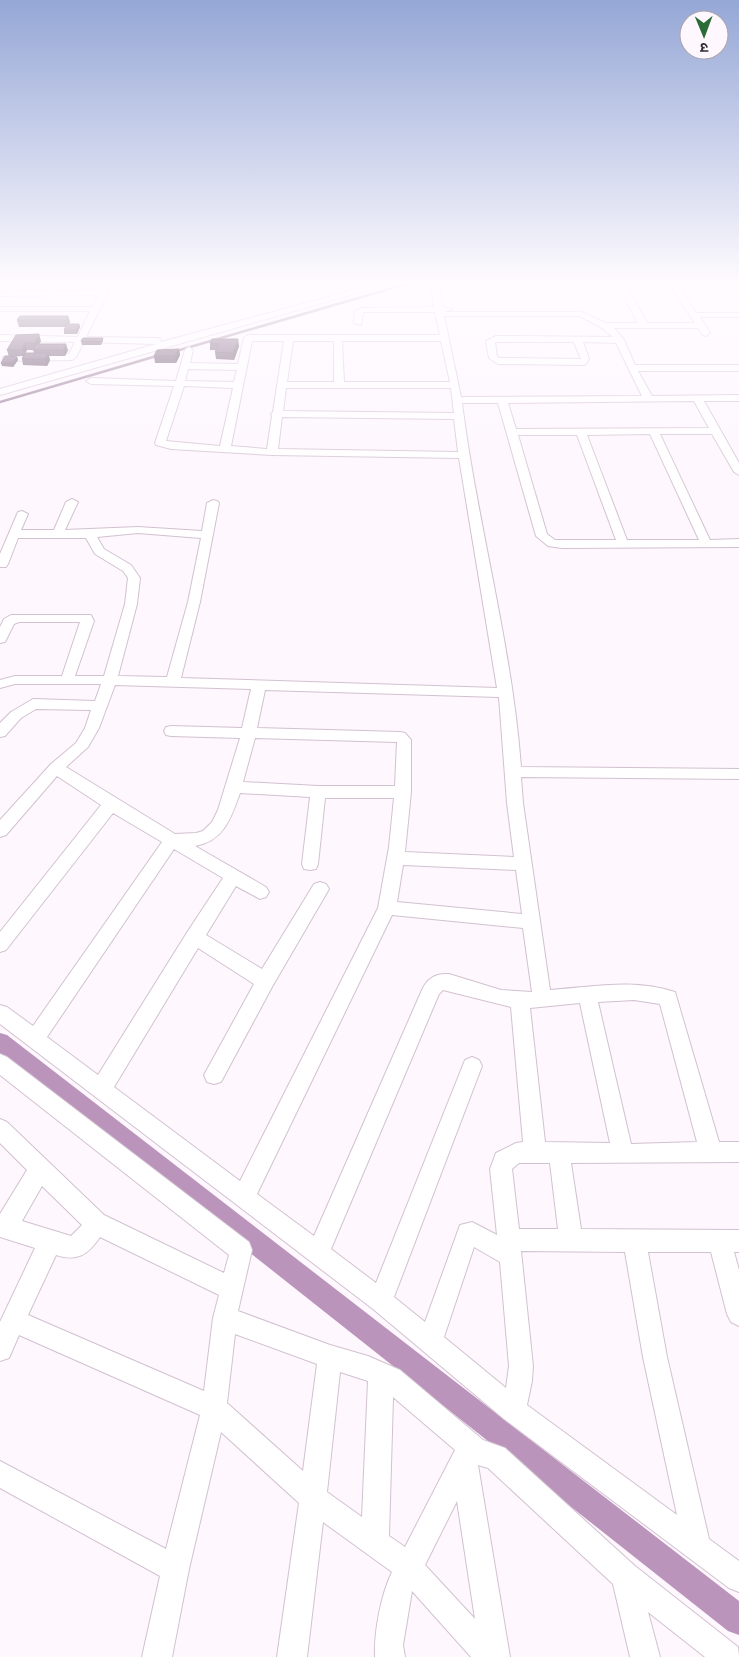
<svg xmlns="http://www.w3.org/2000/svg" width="739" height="1657" font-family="'DejaVu Sans','Noto Sans Devanagari',sans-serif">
<rect width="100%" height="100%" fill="#fef7fe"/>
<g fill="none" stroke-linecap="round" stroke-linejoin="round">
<g stroke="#917491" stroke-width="2.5">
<path d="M173,352L413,282"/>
<path d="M0,402L160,355"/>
</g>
<path fill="#ba94ba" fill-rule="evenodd" d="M0,1033L7,1035L739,1601V1635L728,1631L0,1055Z"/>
<defs>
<g id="minor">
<path d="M55,282H63L58,291H101L105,282H113L86,337L157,338L160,339L161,342L384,282H396L0,395V389L156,344L84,342L76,357L72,360L3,361V357L6,356L69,354L75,342L0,341V335L78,337L90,311H0V307H93L98,295L0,296V292L50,291Z"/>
<path d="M430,282H465L461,284L439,286L442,307L452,309L444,312H581L606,323H638L616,282H624L647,323H695L668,282H676L696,313H739V317H700L710,333L706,336L703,335L698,328H614L624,340L635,365H739V371H638L652,396L739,395V401H704L739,463V475L734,472L712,434H660L710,540L739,539V547L562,548L548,546L536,536L498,403H462C477,524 512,644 521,767L739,769V779L521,777L523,803L550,990C592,987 634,978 675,992L719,1142H739V1162L571,1163L581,1229L739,1230V1252H734L739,1270V1326L731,1322L727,1314L711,1252H648L667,1357L709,1539L739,1561V1592L729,1588L504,1419L373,1309L0,1024V1005L7,1007L33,1026L162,842L113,813L6,950L0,952V932L101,805L57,776L6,835L0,837V820L51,764L76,743L85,728L91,710L36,709L21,718L5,736L0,737V723L11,712L33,699L95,701L101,684H15L0,688V680L15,676H62L80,622H19L14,624L5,642L0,643V627L4,619L11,615H91L94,621L75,676H104L125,604L128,578L123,571L95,554L86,538H18L8,564L6,567H0V554L18,512L22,511L28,514L21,530H54L66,502L72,499L78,502L65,530L138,527L202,531L207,503L213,500L217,501L219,503L200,602L181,678L497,688L459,458L272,455L171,449L156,445L155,443L174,386L91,384L86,381L91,378L176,381L185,350L189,347L193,350L190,363L238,364L244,338L248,335H440L435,312H363L361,325L354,323L355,311L362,308L434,307ZM444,316H580L602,328L613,337L496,336L486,341L489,358L498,364L583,365L586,364L589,359L583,342L616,343L642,396L461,397ZM252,341H284L273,412L271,414L272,416L267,449L231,446ZM293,341H334V382H287ZM342,341H441L450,382H344ZM495,342H574L581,359L500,358L497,357ZM188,369L237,370L234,382L185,381ZM184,386L233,388L220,446L166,441ZM286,388H451L454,413L283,411ZM694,401L709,428L516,429L508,403ZM282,417L454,419L458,452L278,449ZM650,434L699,540H627L587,435ZM518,435H577L616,540H555L547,534ZM138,533L201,538L188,602L167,677L118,676L137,604L140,578L131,565L104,549L97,537ZM115,685L251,689L242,728L171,726L166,727L164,731L166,735L171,736L240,738L218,810L212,822L203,831L196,833L175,834L66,767L88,747L99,728ZM265,690L499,697L507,803L514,857L405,852L411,792V740L405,733L400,732L257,728ZM255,738L397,742L395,786H318L243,782ZM240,793L310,797L302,864L304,869L310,870L316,869L318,864L325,798H394L389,847L378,908L240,1181L114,1087L198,948L254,984L204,1075L207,1082L214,1084L221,1082L272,987L329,889L326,884L320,882L314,884L262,969L206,935L236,886L260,899L266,897L269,892L266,887L195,846C224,841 231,818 240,793ZM174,849L223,878L188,931L98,1075L47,1037ZM403,865L516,870L522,914L397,902ZM392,915L523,928L532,992L501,990L449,974C436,973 427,978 422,990L314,1236L257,1194ZM443,990L511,1007L523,1142L516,1143L496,1153L490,1169L497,1235L472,1222L460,1225L425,1322L394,1297L482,1066L479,1060L472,1057L465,1060L376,1283L331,1249L439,994ZM634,1000L660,1004L697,1142L631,1144L598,1002ZM580,1003L610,1143L545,1142L530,1008ZM519,1163H550L558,1229H519L512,1169ZM474,1247L500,1262L509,1366L506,1388L444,1337ZM521,1251L625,1252L643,1357L677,1515L527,1405L532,1381L533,1366Z"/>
<path d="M0,1054L7,1057L249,1242L252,1250L238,1311L330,1345L368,1356L400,1370L483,1440L505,1448L635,1566L738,1647L739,1657H705L648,1612L660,1657H630L613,1584L488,1468L478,1465L510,1657H471L412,1591L403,1645L405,1657H375C374,1631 381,1595 392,1572L323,1522L307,1657H277L299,1503L221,1432L189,1569L172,1657H142L160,1576L0,1488V1461L166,1549L200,1415L19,1335L9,1358L0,1361V1322L35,1248L0,1237V1214L27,1170L0,1143V1119L7,1122L104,1215L224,1273L229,1255L0,1075ZM42,1186L82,1225L71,1236L22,1221ZM100,1237L219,1295L213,1318L204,1391L28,1315L56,1255C77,1262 88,1255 100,1237ZM235,1334L317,1364L303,1471L227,1403ZM340,1372L368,1381L362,1517L327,1492ZM393,1397L455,1450L405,1547L389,1536ZM457,1501L475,1619L425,1565Z"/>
</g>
</defs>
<use href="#minor" stroke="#d2c1d1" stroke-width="2"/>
<use href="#minor" fill="#fff" fill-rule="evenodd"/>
</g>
<g fill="#543754" fill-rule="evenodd">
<path d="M68,316L70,322L69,324H79L80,327L77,334H64V330L66,327H19L17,320Z"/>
<path d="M16,335L41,341L39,344L68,350L65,356H49L50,360L47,366L23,365L22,359L23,356L9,357L7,350ZM27,350H33L34,353H25Z"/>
<path d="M103,338V341L101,345H82L81,341Z"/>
<path d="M212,339L239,346L234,360L216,359L215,352L216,350H210V343Z"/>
<path d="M179,349L180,355L176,363H155L154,356Z"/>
<path d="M17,357L18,360L13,367L2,366L1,363Z"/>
</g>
<g fill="#452d45">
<path d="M68,316L70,322L68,327L66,320Z"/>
<path d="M79,324L80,327L77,334L76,330Z"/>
<path d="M39,334L41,341L36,350L35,343Z"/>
<path d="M238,339L239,346L234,360L233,353Z"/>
<path d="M25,343L27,350L24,356L22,350Z"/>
<path d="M66,344L68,350L65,356L63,350Z"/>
<path d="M179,349L180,355L176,363L175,356Z"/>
<path d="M48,353L50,360L47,366L45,359Z"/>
<path d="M17,357L18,360L13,367L12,363Z"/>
</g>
<g fill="#624062" stroke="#452d45">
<path d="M20,316H68L66,320H17Z"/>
<path d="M67,324H79L76,330H64Z"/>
<path d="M39,334L35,343H25L22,350H7L16,335Z"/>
<path d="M83,338H103L101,342L81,341Z"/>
<path d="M212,339H238L233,353L215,352L219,344L210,343Z"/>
<path d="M36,344H66L63,350H33Z"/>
<path d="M179,349L175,356H154L157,350Z"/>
<path d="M25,353H48L45,359H22Z"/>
<path d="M5,356L17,357L12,363H1Z"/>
</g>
<linearGradient id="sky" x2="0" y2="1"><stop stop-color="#95a7d6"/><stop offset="0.55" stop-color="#fffbff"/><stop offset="1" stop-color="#fffbff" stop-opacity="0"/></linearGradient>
<rect width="739" height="514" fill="url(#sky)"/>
<g transform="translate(704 35) rotate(179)"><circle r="24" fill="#fef7fe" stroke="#aca5ac"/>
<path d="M0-4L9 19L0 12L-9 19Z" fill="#2b6c36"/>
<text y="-8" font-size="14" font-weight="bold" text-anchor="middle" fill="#322b32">उ</text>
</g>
</svg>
